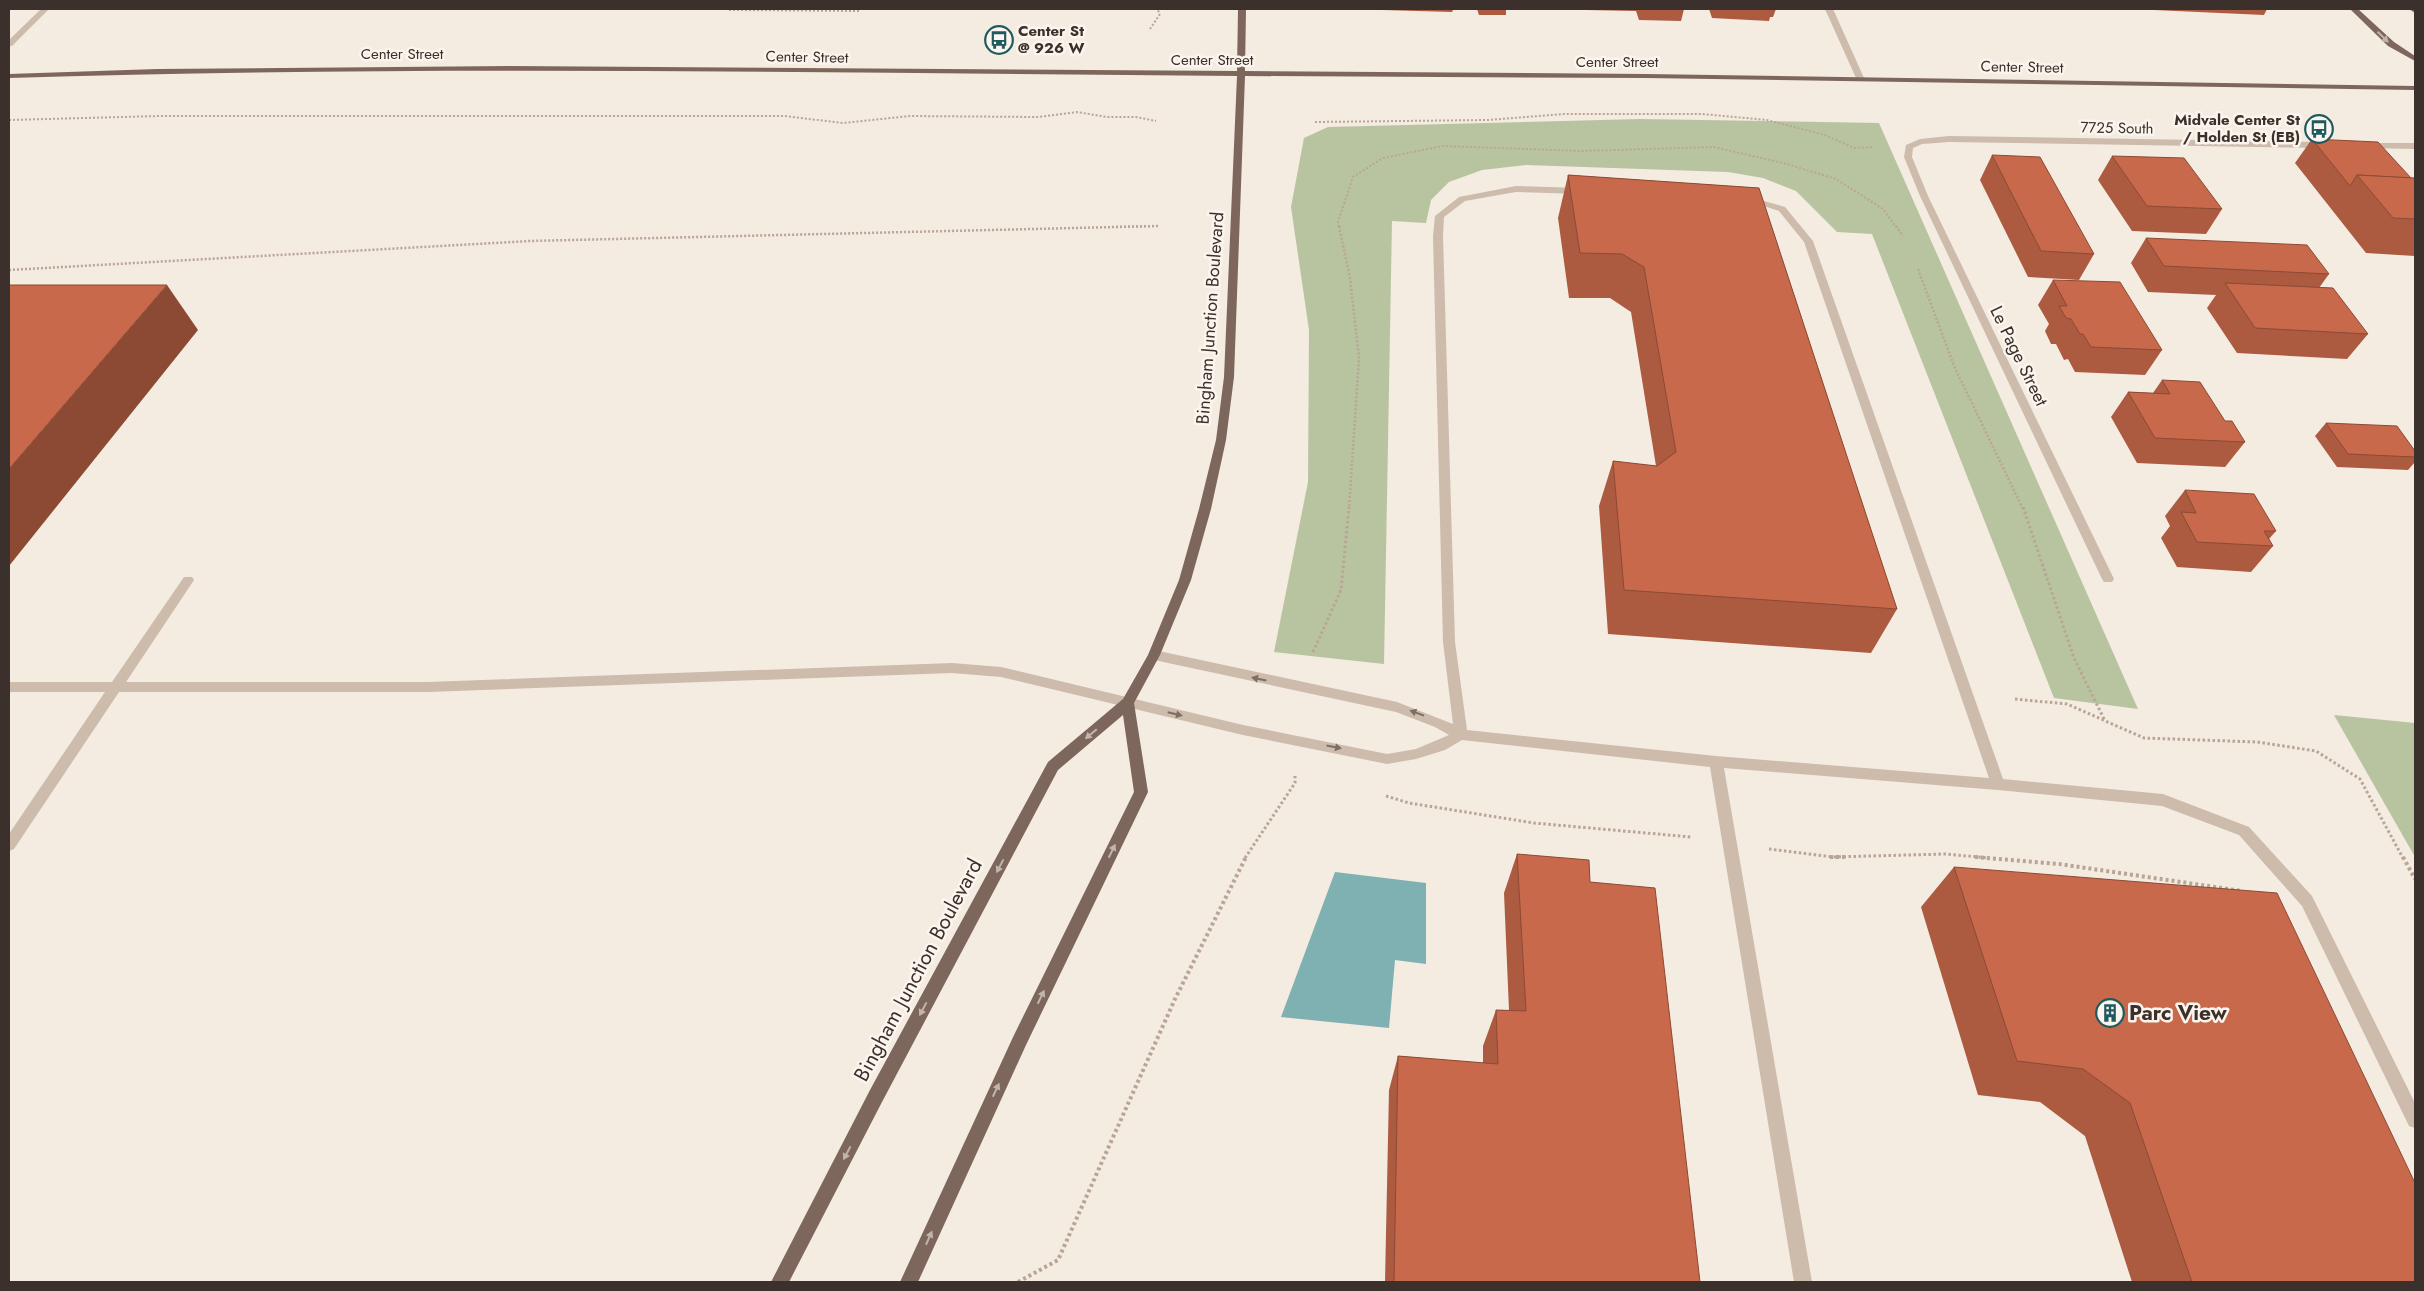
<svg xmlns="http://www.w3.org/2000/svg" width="2424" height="1291" font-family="Jost,sans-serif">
<rect width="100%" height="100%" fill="#f4ebe1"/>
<g fill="#b8c4a0">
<path d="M1640,119L1879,123L2138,709L2054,698L1872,234L1837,232L1796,191L1763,178L1728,172L1526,165L1482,170L1449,182L1431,200L1426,223L1392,221L1384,664L1274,652L1308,482L1309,330L1291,207L1304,138L1328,127Z"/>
<path d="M2334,715L2415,723V857Z"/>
</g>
<path fill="#7fb0b2" d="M1335,872L1426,883V964L1395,960L1389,1028L1281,1017Z"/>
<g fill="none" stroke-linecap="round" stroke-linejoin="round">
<g stroke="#b9a596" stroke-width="2" stroke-dasharray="2 2" stroke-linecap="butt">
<path d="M729,10L859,11"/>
<path d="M1150,29L1160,14L1157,9"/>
<path d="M9,120L160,116H784L843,123L910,116L1038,117L1077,112L1107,117H1136L1156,121"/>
<path d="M1315,122L1488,120L1564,114H1702L1767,120L1825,135L1854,148L1874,147"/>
<path d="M1108,227L1158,226"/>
<path d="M1339,227L1338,222L1353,177L1383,158L1443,146L1581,151L1714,147L1787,164L1836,179L1883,209L1896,227"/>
</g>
<g stroke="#b9a596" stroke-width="2.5" stroke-dasharray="2 2" stroke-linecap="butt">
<path d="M1339,226L1350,278L1359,358L1349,509"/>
<path d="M1896,226L1903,236"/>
<path d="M1918,269L1954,366L2023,509"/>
<path d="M9,270L530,241L1158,226"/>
</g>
<g stroke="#b9a596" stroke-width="3" stroke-dasharray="2.5 2.5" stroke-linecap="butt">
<path d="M2023,507L2074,658L2105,721"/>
<path d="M1313,652L1341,590L1349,507"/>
<path d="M2015,699L2067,704L2144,738L2257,742L2316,751L2360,779L2403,858"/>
<path d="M1386,796L1409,803L1534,823L1691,837"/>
<path d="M1769,849L1833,857L1945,854L1989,858"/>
<path d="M1245,858L1295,783V776"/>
</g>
<g stroke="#b9a596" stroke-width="4" stroke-dasharray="3 3" stroke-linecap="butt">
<path d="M1830,857H1848"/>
<path d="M1975,857L2059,864L2242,891"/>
<path d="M2403,857L2415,879"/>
<path d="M1018,1282L1058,1260L1175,999L1246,857"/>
</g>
<g fill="#cdbbac" fill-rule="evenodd">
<path d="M41,9H49L12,46H9V40Z"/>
<path d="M1825,9H1833L1864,78L1863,80L1856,78Z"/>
<path d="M1949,136L2323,142L2327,145L2323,148L1949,142L1922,144L1913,148L1912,157L1928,196L2114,579L2112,582H2104L2102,579L1920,196L1904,157L1906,145L1920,139Z"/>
<path d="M2362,143H2415V149L2365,148L2361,145Z"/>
<path d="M1516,186L1581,188L1585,191L1581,194L1516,192L1465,201L1444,217L1443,236L1455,642L1467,730L1716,756L1989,778L1804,242L1779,211L1746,200L1750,197L1785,207L1813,241L2003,779L2163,794L2249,827L2312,896L2415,1103V1128L2409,1126L2302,906L2239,835L2162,806L1998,790L1724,768L1812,1282H1794L1710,767L1462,740L1445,750L1416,759L1387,764L1243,735L1001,677L952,673L428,692H119L14,849L9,851V834L105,692H9V682H112L184,577H192L194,580L126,682H428L952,663L1001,667L1243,725L1387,754L1416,749L1449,735L1435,727L1396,712L1154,660L1150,658L1148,655L1150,652L1154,650L1397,702L1453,724L1443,642L1433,236L1435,216L1459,197Z"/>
</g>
<g fill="#7d675c" fill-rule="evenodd">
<path d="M1238,9H1246L1245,71L1646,74L2415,86V90L1646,78L1245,76L1234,377L1226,440L1211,509L1191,580L1160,655L1134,703L1148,792L1026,1045L918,1282H900L1014,1035L1134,792L1123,715L1058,770L882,1102L789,1282H771L870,1090L1048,762L1123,699L1148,655L1179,580L1199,509L1216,440L1224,377L1237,76C828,73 418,65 9,78V74L157,69L511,66L1237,71Z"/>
<path d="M2350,9H2358L2394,42L2415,56V61L2388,46Z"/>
<path d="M2409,9H2415V13Z"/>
</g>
</g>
<g fill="#ac5a40">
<path d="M1382,9H1509V10H1506V15H1479L1477,9L1453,10L1452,12L1382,10Z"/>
<path d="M1535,9H1684L1681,21L1639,20L1636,11Z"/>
<path d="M1709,9H1776L1773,17H1770L1769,21L1712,18Z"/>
<path d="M2153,9H2267L2264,15L2154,10Z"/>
<path d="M2312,139L2411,178H2415V256L2366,253L2295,163Z"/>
<path d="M1992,155L2094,254L2079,280L2028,277L1980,180Z"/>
<path d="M2112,156L2222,209L2206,234L2132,231L2098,180Z"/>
<path d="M1568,175L1759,188L1897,609L1871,653L1608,634L1599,506L1613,461L1656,466L1631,312L1610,298H1569L1558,218Z"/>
<path d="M2146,238L2329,274L2319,288L2368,334L2347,359L2237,353L2207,308L2216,295L2148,292L2131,263Z"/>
<path d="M2053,280L2162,350L2145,375L2075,372L2068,359L2064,360L2056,344H2051L2045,331L2049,324L2038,305Z"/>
<path d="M2162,380L2225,421L2245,442L2225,467L2137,463L2111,417L2128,392L2153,393Z"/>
<path d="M2326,423L2415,451V462L2408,470L2337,467L2315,436Z"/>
<path d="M2185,490L2276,531L2269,539L2273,546L2251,572L2177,567L2161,538L2170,526L2165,516Z"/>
<path d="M1517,854L1590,882L1700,1282H1385L1389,1090L1398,1056L1483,1063V1046L1496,1010H1509L1504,893Z"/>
<path d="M1954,867L2415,1282H2132L2085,1136L2040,1102L1978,1095L1921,907Z"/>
</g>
<path fill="#8c4a34" d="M167,285L198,330L9,566V469Z"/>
<g fill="#c8694b" stroke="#8c4a34">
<path d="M2312,139L2378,142L2411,178L2357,175L2350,186Z"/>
<path d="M1992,155L2040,157L2094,254L2041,251Z"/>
<path d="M2112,156L2184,158L2222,209L2147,206Z"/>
<path d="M1568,175L1759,188L1897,609L1624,590L1613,461L1657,466L1676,452L1644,267L1622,254L1580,253Z"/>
<path d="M2357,175L2415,178V219L2393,218Z"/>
<path d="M2146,238L2307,245L2329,274L2164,266Z"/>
<path d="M2053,280L2120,282L2162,350L2091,347L2083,334H2080L2071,319L2066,318L2059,306H2067Z"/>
<path d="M2225,283L2333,288L2368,334L2255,328Z"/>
<path d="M9,285H167L9,469Z"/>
<path d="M2162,380L2200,382L2225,421H2232L2245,442L2155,438L2128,392L2170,394Z"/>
<path d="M2326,423L2397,426L2415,451V457L2348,454Z"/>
<path d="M2185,490L2254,494L2276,531H2264L2273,546L2197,542L2181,512L2196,513Z"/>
<path d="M1517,854L1589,860L1590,882L1655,888L1700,1282H1394L1398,1056L1498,1064L1496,1010L1526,1011Z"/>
<path d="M1954,867L2277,893L2415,1183V1282H2192L2130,1103L2083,1069L2017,1061Z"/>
</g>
<defs><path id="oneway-solid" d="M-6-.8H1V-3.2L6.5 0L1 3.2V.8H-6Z" transform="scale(1.25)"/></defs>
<g fill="#c2b5ac">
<use href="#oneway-solid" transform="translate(2383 37) rotate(44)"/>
<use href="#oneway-solid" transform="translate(1091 734) rotate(140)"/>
<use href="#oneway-solid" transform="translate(1112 851) rotate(-64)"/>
<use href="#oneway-solid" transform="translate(1000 866) rotate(118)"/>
<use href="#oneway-solid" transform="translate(1041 997) rotate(-64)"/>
<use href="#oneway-solid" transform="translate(923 1009) rotate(118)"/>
<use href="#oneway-solid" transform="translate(996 1090) rotate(-65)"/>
<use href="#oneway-solid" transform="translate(847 1153) rotate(118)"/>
<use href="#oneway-solid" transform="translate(929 1238) rotate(-66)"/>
</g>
<g fill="#7d6f65">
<use href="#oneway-solid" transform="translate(1259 679) rotate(-168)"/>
<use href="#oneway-solid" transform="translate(1417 713) rotate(-160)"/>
<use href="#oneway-solid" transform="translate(1175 714) rotate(13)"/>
<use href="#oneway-solid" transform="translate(1334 747) rotate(11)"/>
</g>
<defs>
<symbol id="bus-ring" viewBox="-11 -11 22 22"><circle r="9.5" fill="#fbf5ee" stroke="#1f5a5e" stroke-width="1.5"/><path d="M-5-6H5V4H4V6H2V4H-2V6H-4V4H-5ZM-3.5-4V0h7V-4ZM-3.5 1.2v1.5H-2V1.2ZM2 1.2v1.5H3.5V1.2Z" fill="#1f5a5e"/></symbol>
<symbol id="building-ring" viewBox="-11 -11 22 22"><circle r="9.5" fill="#fbf5ee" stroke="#1f5a5e" stroke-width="1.5"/><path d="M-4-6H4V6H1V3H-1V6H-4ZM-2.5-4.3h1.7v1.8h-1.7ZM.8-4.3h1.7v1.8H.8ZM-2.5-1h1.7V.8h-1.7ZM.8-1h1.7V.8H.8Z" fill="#1f5a5e"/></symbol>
</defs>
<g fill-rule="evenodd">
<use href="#bus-ring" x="983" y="24" width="32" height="32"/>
<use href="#bus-ring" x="2303" y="113" width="32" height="32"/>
<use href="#building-ring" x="2094" y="997" width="32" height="32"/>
</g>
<g text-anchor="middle" stroke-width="5" stroke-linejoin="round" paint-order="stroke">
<g font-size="15" font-weight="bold" fill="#3b302b" stroke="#fbf5ee" text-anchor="start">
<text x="1018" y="36">Center St<tspan x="1018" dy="17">@ 926 W</tspan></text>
<text x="2300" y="125" text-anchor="end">Midvale Center St<tspan x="2300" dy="17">/ Holden St (EB)</tspan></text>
</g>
<g font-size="15" fill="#3b302b" stroke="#fbf5ee">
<text x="402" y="59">Center Street</text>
<text transform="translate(807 57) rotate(1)" y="5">Center Street</text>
<text x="1212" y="65">Center Street</text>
<text x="1617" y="67">Center Street</text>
<text transform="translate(2022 67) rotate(1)" y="5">Center Street</text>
<text transform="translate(2117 128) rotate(1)" y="5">7725 South</text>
</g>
<g font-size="18" fill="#3b302b" stroke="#fbf5ee">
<text transform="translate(1210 318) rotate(-86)" y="6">Bingham Junction Boulevard</text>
<text transform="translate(2019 356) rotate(64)" y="6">Le Page Street</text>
</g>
<g font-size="21" fill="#3b302b" stroke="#fbf5ee">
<text transform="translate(918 970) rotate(-62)" y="7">Bingham Junction Boulevard</text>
</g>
<g font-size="21" font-weight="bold" fill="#3b302b" stroke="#fbf5ee" text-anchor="start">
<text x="2129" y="1020">Parc View</text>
</g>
</g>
<rect width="2424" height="1291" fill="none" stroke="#3b302b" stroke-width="20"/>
</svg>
